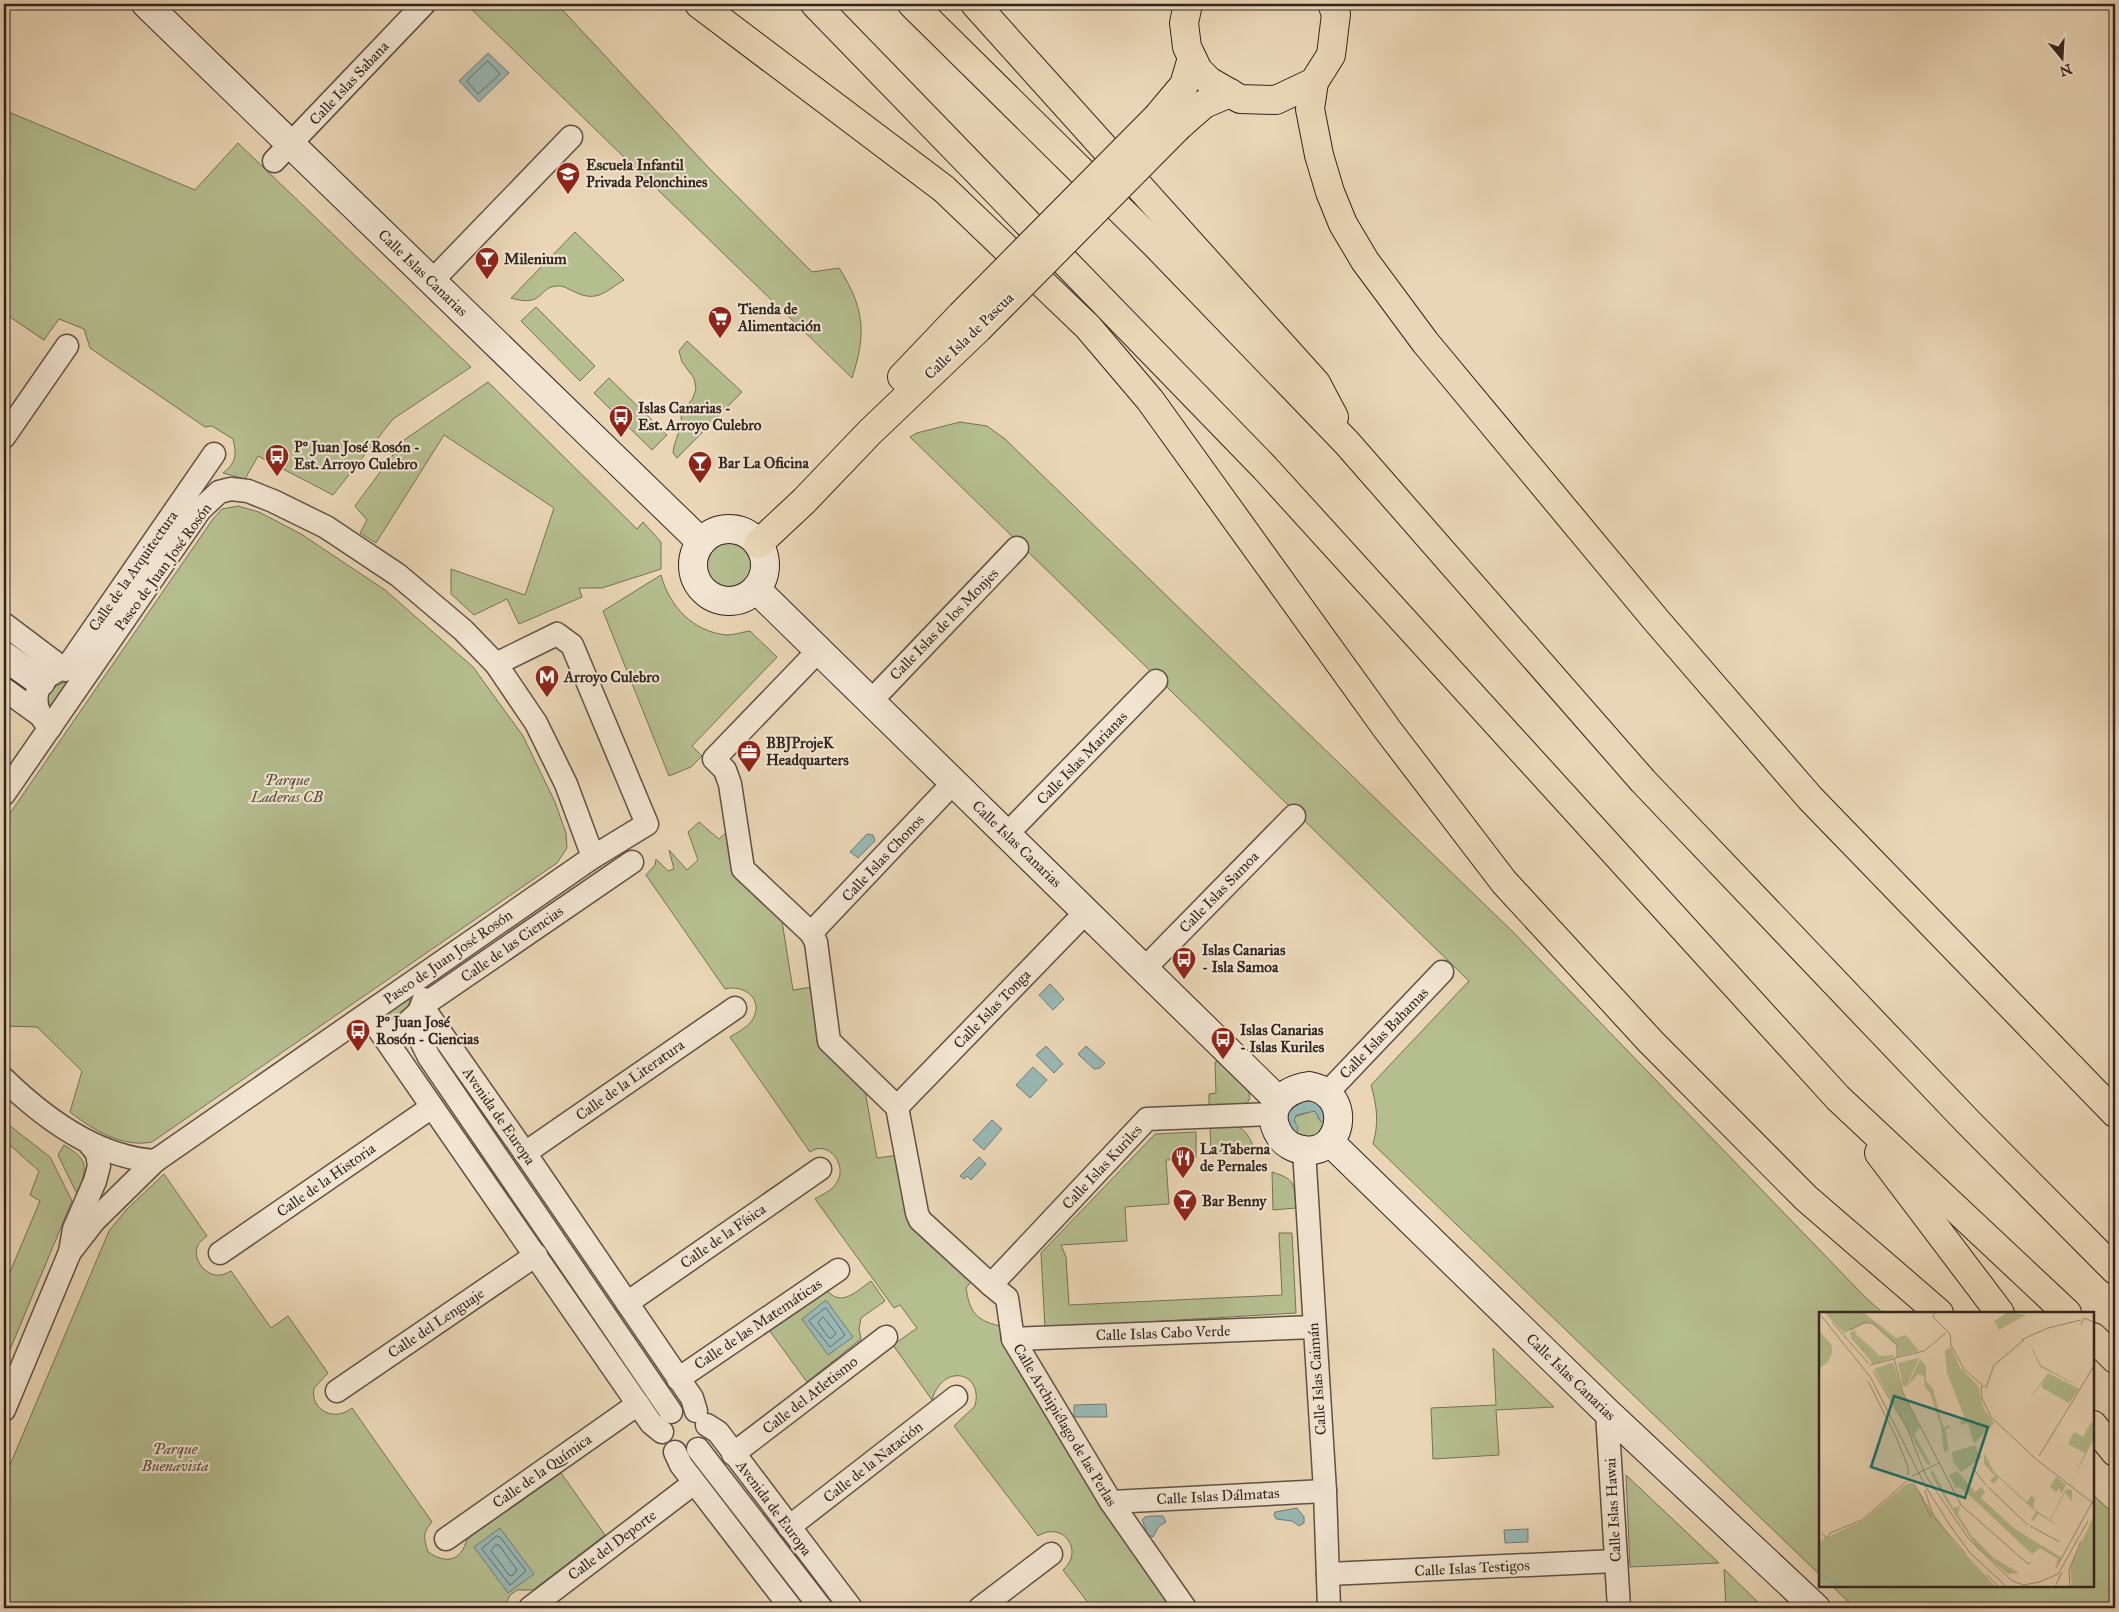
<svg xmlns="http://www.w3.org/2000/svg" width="2119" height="1612" font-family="'IM FELL Great Primer',serif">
<rect width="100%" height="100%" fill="#ead6b6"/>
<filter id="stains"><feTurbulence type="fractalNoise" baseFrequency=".004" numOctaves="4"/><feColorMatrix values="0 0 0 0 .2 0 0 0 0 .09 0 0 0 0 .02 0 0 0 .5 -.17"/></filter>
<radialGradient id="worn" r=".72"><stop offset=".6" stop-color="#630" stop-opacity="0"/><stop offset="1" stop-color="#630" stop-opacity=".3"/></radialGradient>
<g fill="#b5be8f" stroke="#747257">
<path d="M466,4H557L706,165L812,272L839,268C864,307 867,333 852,378Z"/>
<path d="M4,110L195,190L238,143L471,367L393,419L333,495L258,456L245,479L223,473C236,463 237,455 233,439L212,426L205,427L90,348L84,329L59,319L44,340L4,313Z"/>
<path d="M575,232L624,280C606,291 597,303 575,292C569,290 564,285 557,286C538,287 544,308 511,298Z"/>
<path d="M536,307L595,366L580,381L521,321Z"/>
<path d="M687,341L742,392L677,458L673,453C674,439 683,429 681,414L693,398L696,389L694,378L682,362L679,351Z"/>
<path d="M609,378L667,435L652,450L594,393Z"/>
<path d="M488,382L637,529L643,522L661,542V569L602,588H579L582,597L519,624L507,599L474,615L451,594V569L525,595L554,508L444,435L376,543L360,533L367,520L355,506L404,440Z"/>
<path d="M960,422L987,426L1005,439L1513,932L1866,1298L1883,1313H1820V1575L1373,1144C1379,1123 1377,1106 1371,1085L1469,981L910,437L917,433Z"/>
<path d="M238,506L259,512L301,534L385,590L473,667L523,736L555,802L566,833L567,848L557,863L152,1142C123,1148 93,1130 70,1112L82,1071L37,1027L4,1026V822L213,519L222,509Z"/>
<circle cx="730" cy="566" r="25"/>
<path d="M661,575C669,606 693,632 727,635C734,635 742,632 750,631L777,657L692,746L702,756L691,767L669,776L603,611Z"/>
<path d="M66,682L70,683L49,713C40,698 51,686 66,682Z"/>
<path d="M699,822L719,839L729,830L737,873L781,915L793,990L812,987L865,1091L877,1158L899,1155L910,1209L975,1277L966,1288C970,1312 975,1320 1000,1326L1174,1608H1092L1063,1570C1085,1551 1063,1520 1038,1536L954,1426L975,1406C984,1372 943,1362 932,1400L893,1345L917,1328L900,1305L894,1308L815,1199C823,1194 833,1190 837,1182C848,1165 828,1139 810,1152L730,1037C738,1032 748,1027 753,1019C764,999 744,984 725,989L646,875L655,865L656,859L668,871L674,869L669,850L687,870L698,860L688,832Z"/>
<path d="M410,998C409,1014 394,1028 378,1020Z"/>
<path d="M1223,1060C1231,1069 1269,1103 1237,1106C1228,1107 1218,1105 1209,1105V1094L1216,1093L1215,1062Z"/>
<path d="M1313,1111H1316L1318,1118L1325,1121L1324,1134L1298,1141L1294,1117Z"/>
<path d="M1236,1125C1246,1130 1251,1139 1254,1149L1211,1152L1210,1126Z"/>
<path d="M10,1126L50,1157L72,1201L4,1364V1286L40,1201L30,1195L39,1171L4,1140V1135Z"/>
<path d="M1196,1132V1158L1166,1160L1169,1204L1125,1207L1127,1241L1061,1245L1066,1257L1069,1305L1282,1295L1279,1233H1292L1296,1313L1045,1328L1041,1253L1155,1134Z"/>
<path d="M64,1145C90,1161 87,1167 77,1194L58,1155Z"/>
<path d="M1272,1172C1297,1180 1293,1183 1296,1208L1273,1210Z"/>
<path d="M164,1174L207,1236C203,1239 198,1243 197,1248C193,1261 207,1277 220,1275C224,1275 228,1272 231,1271L271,1328L288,1316L328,1373L314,1388C310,1411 335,1422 352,1408L432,1522C422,1533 424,1539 428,1552C446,1564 461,1562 467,1539L561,1473L605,1535L533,1590H517L510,1595L504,1608H4V1479L109,1231L126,1210Z"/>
<path d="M517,1204L590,1308L586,1311L513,1207Z"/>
<path d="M871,1281L885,1301L861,1318L859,1329L861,1339L807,1382L769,1330L827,1290C841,1308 857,1291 871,1281Z"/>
<path d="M1493,1348L1554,1407L1496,1410L1499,1455L1433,1459L1431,1408L1496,1405Z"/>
<path d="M1626,1475L1719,1563L1630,1567Z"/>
<path d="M2093,1495L2115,1515V1608H1855L1832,1586H2093Z"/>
<path d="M1724,1569L1764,1608H1726Z"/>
</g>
<g fill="#99b8b4" stroke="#707d78">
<path d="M488,53L509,73L479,102L459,81Z"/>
<path d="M867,834L873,835L875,841L858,858L850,852Z"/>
<path d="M1050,984L1064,999L1053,1010L1039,995Z"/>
<path d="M1046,1046L1063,1064L1054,1073L1036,1055Z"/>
<path d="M1086,1046L1105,1063L1100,1068L1094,1069L1078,1054Z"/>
<path d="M1033,1067L1047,1080L1030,1098L1016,1085Z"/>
<path d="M1306,1095L1325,1106V1121L1321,1122L1315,1111L1296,1115L1294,1121L1298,1127L1297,1132L1300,1136L1298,1141L1282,1114Z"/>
<path d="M992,1120L1002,1129L984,1150L973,1140Z"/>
<path d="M979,1157L986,1164L971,1180L967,1176L964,1179L960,1176Z"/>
<path d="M826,1300L853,1337L828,1355L802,1319Z"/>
<path d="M1106,1404L1107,1417H1074V1405Z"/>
<path d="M1297,1508L1304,1517V1523L1299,1526L1292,1521L1276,1519L1274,1515L1275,1512Z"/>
<path d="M1151,1516H1163L1166,1522L1159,1526L1153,1537L1148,1535L1142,1520L1145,1517Z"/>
<path d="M500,1528L534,1574L508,1593L474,1547Z"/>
<path d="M1528,1529V1542L1505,1543L1504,1530Z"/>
</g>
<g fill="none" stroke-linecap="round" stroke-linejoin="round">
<g stroke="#666e6a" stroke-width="1">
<path d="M488,61L500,74L478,94L467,81Z"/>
<path d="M826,1308L845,1335L830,1347L809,1321Z"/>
<path d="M823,1317L836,1333L832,1338H829L818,1323Z"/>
<path d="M497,1536L500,1537L526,1571L510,1585L482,1549Z"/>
<path d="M496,1545H499L517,1570L512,1576L509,1575L491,1551Z"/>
</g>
<defs>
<g id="street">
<path d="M274,161L424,4"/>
<path d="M432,281L571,137"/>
<path d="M4,437L67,346"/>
<path d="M4,624L65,670L214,454"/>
<path d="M818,651L714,759L725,770L730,784L743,869L811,933L816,942L829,1041L897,1107L917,1213L920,1220L991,1285L1007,1298L1013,1339L1111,1502L1185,1608"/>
<path d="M4,689L40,715"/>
<path d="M871,701L1017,548"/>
<path d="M50,728C32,709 30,685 55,672"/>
<path d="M4,794L200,510L219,492L231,489L248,491L273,501L326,527L398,575L463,630L496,664L536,723L566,784L593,857"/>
<path d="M1007,834L1156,681"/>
<path d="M632,862L422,1006L525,1153L692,1398L696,1411"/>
<path d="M811,933L954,782"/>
<path d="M1145,968L1294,816"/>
<path d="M424,999L417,1018L421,1041L429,1057L671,1412"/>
<path d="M379,1030L651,1423L662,1432"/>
<path d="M391,1032L405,1025L419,1012"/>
<path d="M4,1079C45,1119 97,1157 155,1161"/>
<path d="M1327,1093L1442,972"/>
<path d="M897,1107L1086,912"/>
<path d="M1304,1150L1325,1491L1329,1608"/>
<path d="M525,1153L735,1008"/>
<path d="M70,1252L94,1221L155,1161L593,857L647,824L572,645L557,634L496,664"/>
<path d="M220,1253L432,1107"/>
<path d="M991,1285L1147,1119L1273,1114"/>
<path d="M627,1303L820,1169"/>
<path d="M1013,1339L1314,1327"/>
<path d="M678,1379L838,1270"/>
<path d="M337,1391L536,1255"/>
<path d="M4,1410L70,1252L74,1229L95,1181L99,1166L97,1153L88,1142"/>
<path d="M1607,1412L1619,1608"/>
<path d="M707,1425L718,1432L851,1608"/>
<path d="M698,1449L821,1608"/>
<path d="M675,1452L681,1465L791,1608"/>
<path d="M733,1454L886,1337"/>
<path d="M1111,1502L1325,1491"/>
<path d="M789,1527L956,1397"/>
<path d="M446,1539L638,1404"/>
<path d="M1328,1574L1616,1561"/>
<path d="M530,1608L694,1483"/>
<path d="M980,1608L1051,1554"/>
</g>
<g id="secondary">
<path d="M146,4L701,542"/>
<circle cx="729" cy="565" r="36"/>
<path d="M756,589L1278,1100"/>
<path d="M4,656L41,682"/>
<path d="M1309,1086C1314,1087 1322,1089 1326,1093C1341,1104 1342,1127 1330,1141C1318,1156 1290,1152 1280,1136C1263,1110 1282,1090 1309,1086Z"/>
<path d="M1330,1142L1607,1412L1816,1608"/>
</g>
<g id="primary">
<path d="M1188,4L1184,23L1187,47L1198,70L1209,81L1240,99L1276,100L1314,82L1331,55L1336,14L1332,4"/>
<path d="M1158,116L1184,85L1192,58"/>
<path d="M1179,126L1204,104L1230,93"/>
<path d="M902,377L961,315"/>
<path d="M758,544L804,501L870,432L978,329"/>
</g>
<g id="highway">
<path d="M699,4L944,189L1088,327L1150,400L1387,729L1504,882L1651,1042L1806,1198L1939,1313"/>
<path d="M815,4L1265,468L1838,1098L2067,1313"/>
<path d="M912,4L1156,245L1347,443L1643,781L1968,1122L2115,1270"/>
<path d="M975,4L1316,383L1334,417"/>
<path d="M1314,82L1310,109L1319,155L1330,192L1343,224L1365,261L1425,342L1656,620L1810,798L2115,1113"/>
<path d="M1879,1153L2000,1313"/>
<path d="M2093,1337L2115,1359"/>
<path d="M2093,1425L2115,1452"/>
</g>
</defs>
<use href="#street" stroke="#605145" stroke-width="25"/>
<use href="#secondary" stroke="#32251f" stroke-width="30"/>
<use href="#primary" stroke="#32251f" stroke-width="30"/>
<use href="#highway" stroke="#32251f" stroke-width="30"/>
<use href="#street" stroke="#f1e4d0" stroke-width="22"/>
<use href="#secondary" stroke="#f1e4d0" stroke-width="28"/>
<use href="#primary" stroke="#ead6b6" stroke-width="28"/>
<use href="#highway" stroke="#ead6b6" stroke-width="28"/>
<defs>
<g id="primary-bridge">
<path d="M961,315L1158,116"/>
<path d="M978,329L1179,126"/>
</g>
</defs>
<use href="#primary-bridge" stroke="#32251f" stroke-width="30" stroke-linecap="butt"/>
<use href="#primary-bridge" stroke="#ead6b6" stroke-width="28"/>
</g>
<defs>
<symbol id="school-pin" viewBox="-11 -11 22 30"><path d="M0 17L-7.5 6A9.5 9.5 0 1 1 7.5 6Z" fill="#8f2418" stroke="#f1e4d0"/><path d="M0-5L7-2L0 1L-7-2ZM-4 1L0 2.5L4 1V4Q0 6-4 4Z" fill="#fff"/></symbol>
<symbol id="bar-pin" viewBox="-11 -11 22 30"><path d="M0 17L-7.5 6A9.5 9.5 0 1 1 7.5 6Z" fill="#8f2418" stroke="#f1e4d0"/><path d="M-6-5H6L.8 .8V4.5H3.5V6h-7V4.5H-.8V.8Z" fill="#fff"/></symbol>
<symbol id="supermarket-pin" viewBox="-11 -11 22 30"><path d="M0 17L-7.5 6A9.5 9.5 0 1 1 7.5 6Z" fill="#8f2418" stroke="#f1e4d0"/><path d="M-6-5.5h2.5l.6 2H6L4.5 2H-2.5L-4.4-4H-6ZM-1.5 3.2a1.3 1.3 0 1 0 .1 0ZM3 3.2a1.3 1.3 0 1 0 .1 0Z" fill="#fff"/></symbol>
<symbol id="bus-pin" viewBox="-11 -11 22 30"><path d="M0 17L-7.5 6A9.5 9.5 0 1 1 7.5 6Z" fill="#8f2418" stroke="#f1e4d0"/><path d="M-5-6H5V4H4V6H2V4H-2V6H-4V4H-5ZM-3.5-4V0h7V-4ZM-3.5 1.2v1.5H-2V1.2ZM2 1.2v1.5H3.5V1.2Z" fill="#fff"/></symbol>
<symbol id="metro-pin" viewBox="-11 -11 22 30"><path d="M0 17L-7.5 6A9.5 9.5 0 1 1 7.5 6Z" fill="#8f2418" stroke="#f1e4d0"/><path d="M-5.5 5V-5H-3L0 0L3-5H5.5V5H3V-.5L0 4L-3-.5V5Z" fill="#fff"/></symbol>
<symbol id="office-pin" viewBox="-11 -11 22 30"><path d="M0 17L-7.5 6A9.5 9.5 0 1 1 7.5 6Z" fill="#8f2418" stroke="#f1e4d0"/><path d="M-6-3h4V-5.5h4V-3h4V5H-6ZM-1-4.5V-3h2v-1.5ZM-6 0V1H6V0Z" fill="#fff"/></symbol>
<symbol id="restaurant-pin" viewBox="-11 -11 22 30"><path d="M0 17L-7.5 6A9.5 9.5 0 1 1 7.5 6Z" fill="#8f2418" stroke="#f1e4d0"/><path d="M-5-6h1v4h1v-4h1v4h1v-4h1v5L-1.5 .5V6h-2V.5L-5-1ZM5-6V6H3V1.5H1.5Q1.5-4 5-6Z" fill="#fff"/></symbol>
</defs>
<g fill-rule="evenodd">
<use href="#school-pin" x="554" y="160" width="28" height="38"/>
<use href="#bar-pin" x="473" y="245" width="28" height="38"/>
<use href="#supermarket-pin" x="706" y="304" width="28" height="38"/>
<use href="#bus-pin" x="607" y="403" width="28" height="38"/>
<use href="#bus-pin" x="263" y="442" width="28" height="38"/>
<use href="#bar-pin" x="686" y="449" width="28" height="38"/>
<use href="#metro-pin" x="533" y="663" width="28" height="38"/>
<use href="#office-pin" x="735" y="738" width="28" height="38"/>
<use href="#bus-pin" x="1170" y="945" width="28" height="38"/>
<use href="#bus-pin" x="344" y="1017" width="28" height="38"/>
<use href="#bus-pin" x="1209" y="1025" width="28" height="38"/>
<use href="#restaurant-pin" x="1169" y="1144" width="28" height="38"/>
<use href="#bar-pin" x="1171" y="1187" width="28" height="38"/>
</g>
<g text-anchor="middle" stroke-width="4.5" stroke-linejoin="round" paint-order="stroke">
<g font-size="15" fill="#32251f" stroke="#f1e4d0">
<text transform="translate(349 83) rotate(-47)" y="5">Calle Islas Sabana</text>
<text transform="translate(423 273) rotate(44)" y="5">Calle Islas Canarias</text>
<text transform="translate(969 336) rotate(-44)" y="5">Calle Isla de Pascua</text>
<text transform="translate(163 567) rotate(-54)" y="5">Paseo de Juan José Rosón</text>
<text transform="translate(133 571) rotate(-55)" y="5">Calle de la Arquitectura</text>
<text transform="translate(944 624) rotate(-46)" y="5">Calle Islas de los Monjes</text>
<text transform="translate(1082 758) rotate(-46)" y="5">Calle Islas Marianas</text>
<text transform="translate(1017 844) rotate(44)" y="5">Calle Islas Canarias</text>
<text transform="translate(883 858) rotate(-47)" y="5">Calle Islas Chonos</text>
<text transform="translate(1219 892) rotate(-46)" y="5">Calle Islas Samoa</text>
<text transform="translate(512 944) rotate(-35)" y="5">Calle de las Ciencias</text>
<text transform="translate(448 957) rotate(-35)" y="5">Paseo de Juan José Rosón</text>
<text transform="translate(992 1009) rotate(-46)" y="5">Calle Islas Tonga</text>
<text transform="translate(1384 1033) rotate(-46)" y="5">Calle Islas Bahamas</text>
<text transform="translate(630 1080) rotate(-35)" y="5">Calle de la Literatura</text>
<text transform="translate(499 1116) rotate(55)" y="5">Avenida de Europa</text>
<text transform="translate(1102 1167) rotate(-47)" y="5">Calle Islas Kuriles</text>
<text transform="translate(326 1180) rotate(-35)" y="5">Calle de la Historia</text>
<text transform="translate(723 1236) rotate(-35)" y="5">Calle de la Física</text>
<text transform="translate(436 1323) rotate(-34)" y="5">Calle del Lenguaje</text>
<text transform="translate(758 1324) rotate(-34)" y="5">Calle de las Matemáticas</text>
<text transform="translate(1163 1333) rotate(-2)" y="5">Calle Islas Cabo Verde</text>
<text transform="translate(1571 1377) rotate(44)" y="5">Calle Islas Canarias</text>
<text transform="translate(1317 1379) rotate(-94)" y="5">Calle Islas Caimán</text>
<text transform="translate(810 1395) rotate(-38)" y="5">Calle del Atletismo</text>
<text transform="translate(1065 1425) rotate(59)" y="5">Calle Archipiélago de las Perlas</text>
<text transform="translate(873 1462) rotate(-38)" y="5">Calle de la Natación</text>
<text transform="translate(542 1471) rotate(-35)" y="5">Calle de la Química</text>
<text transform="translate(1218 1496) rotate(-3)" y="5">Calle Islas Dálmatas</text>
<text transform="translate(774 1508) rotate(53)" y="5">Avenida de Europa</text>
<text transform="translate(1613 1510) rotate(-93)" y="5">Calle Islas Hawai</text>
<text transform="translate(612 1545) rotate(-37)" y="5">Calle del Deporte</text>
<text transform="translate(1472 1568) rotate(-3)" y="5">Calle Islas Testigos</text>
</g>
<g font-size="15" font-weight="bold" fill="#32251f" stroke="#f1e4d0" text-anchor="start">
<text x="586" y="170">Escuela Infantil<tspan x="586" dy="17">Privada Pelonchines</tspan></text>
<text x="504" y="264">Milenium</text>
<text x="738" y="314">Tienda de<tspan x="738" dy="17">Alimentación</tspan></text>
<text x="638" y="413">Islas Canarias -<tspan x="638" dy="17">Est. Arroyo Culebro</tspan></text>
<text x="294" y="452">Pº Juan José Rosón -<tspan x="294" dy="17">Est. Arroyo Culebro</tspan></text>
<text x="718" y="468">Bar La Oficina</text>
<text x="564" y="682">Arroyo Culebro</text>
<text x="766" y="748">BBJProjeK<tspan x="766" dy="17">Headquarters</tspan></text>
<text x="1202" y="955">Islas Canarias<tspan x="1202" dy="17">- Isla Samoa</tspan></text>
<text x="376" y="1027">Pº Juan José<tspan x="376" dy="17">Rosón - Ciencias</tspan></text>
<text x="1240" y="1035">Islas Canarias<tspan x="1240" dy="17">- Islas Kuriles</tspan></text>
<text x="1200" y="1154">La Taberna<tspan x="1200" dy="17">de Pernales</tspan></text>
<text x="1202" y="1206">Bar Benny</text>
</g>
<g font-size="15" font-style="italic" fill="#534b3b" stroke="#f1e4d0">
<text x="287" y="785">Parque<tspan x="287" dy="17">Laderas CB</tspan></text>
<text x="175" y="1454">Parque<tspan x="175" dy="17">Buenavista</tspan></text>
</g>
</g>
<g transform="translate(1819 1312)">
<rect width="275" height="275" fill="#ead6b6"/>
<path d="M5,0H44L77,26L87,23L100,39L79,44V35L51,10L25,21ZM189,0L207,3L180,18L175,9ZM0,18L13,34V41L9,50L0,57ZM38,18L36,21L61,44L75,43L74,46L54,52L32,26L31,20ZM209,29L222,53L261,75L221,55ZM132,35L141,55L159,74L165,97L175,111L155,132L149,111L142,113L141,110L146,107L128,61L126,39ZM100,46L87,75L84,74L79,51ZM101,47L107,54V69L114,77L123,111L125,116L130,113L131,116L126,117L130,138L125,140L122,114L111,81L106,75L105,64L99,62L88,75ZM74,50L82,76L101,116L95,122L112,153L108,152L55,57ZM229,61L260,77L250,91L222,75L225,69L208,90ZM272,110L275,112V126L253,170L266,141L249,132L255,120L264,125ZM156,133L162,146L142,160L134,150L133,140ZM165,141L175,160L208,190L212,184L216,186L214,196L231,208L247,177L253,178V189L246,181L232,208L241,215L219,202L215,209L212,207L217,200L180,166L174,172L171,168L176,164L165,152ZM113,157L134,196L141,194L139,202L152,223L175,246L200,261L189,262L158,236L126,187L112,162ZM138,159L156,180L162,175L166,180L162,186L196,217L243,246L236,254L239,247L221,236L213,242L151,184L140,175L137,176L130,163ZM237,165L247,173L242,182L241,176L237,180L231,175ZM89,171L94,172L135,230L177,275H0V229L43,209ZM275,203V275H253L251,255Z" fill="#b5be8f"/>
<path fill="none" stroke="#99b8b4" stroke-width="2.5" d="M0,261L23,275"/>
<path fill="none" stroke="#a08f7a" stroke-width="1" d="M122,0L115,1L114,5L131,22L132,33L145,57L163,73M0,1L52,66L107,175L130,212L151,241L188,275M13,10L50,52M262,13L265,6L275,10M31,18L45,10L55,12L78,33V45M127,21L105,39L75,46L84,81L142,193L209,252L212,250M202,28L229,16L262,8M51,53L75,47M54,59L88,116L107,164L149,226L193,269L205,273L220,270M49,69L77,125L89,155V163M166,74L162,75L163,86L172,105L218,148L275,192M167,76L175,53L205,28M220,144L275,54M153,155L167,173M93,164L120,151M94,171L104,186M169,175L209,213M106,178L114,204L147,242M101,182L112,206M211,214L241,230M4,221L7,227L11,221L43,208L88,169M237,256L275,187M168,263L180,275M218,271L239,262L269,209M236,275L243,260M251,275L250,258L262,229"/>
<path fill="#0f766e" fill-opacity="0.15" stroke="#0f766e" stroke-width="2.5" d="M75,84L169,115L146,186L52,155Z"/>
<rect width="275" height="275" fill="none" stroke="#32251f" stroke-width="2.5"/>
</g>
<rect width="2119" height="1612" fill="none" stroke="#ead6b6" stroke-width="20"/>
<rect x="5" y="5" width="2109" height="1602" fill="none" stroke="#32251f" stroke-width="2.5"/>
<rect x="10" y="10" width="2099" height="1592" fill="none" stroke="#32251f"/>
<g transform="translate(2062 58) rotate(162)" stroke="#f1e4d0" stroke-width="4" paint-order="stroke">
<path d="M0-4L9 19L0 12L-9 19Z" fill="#32251f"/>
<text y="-8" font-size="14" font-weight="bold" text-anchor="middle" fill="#32251f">N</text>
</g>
<rect width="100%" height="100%" filter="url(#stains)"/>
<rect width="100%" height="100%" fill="url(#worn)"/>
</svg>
